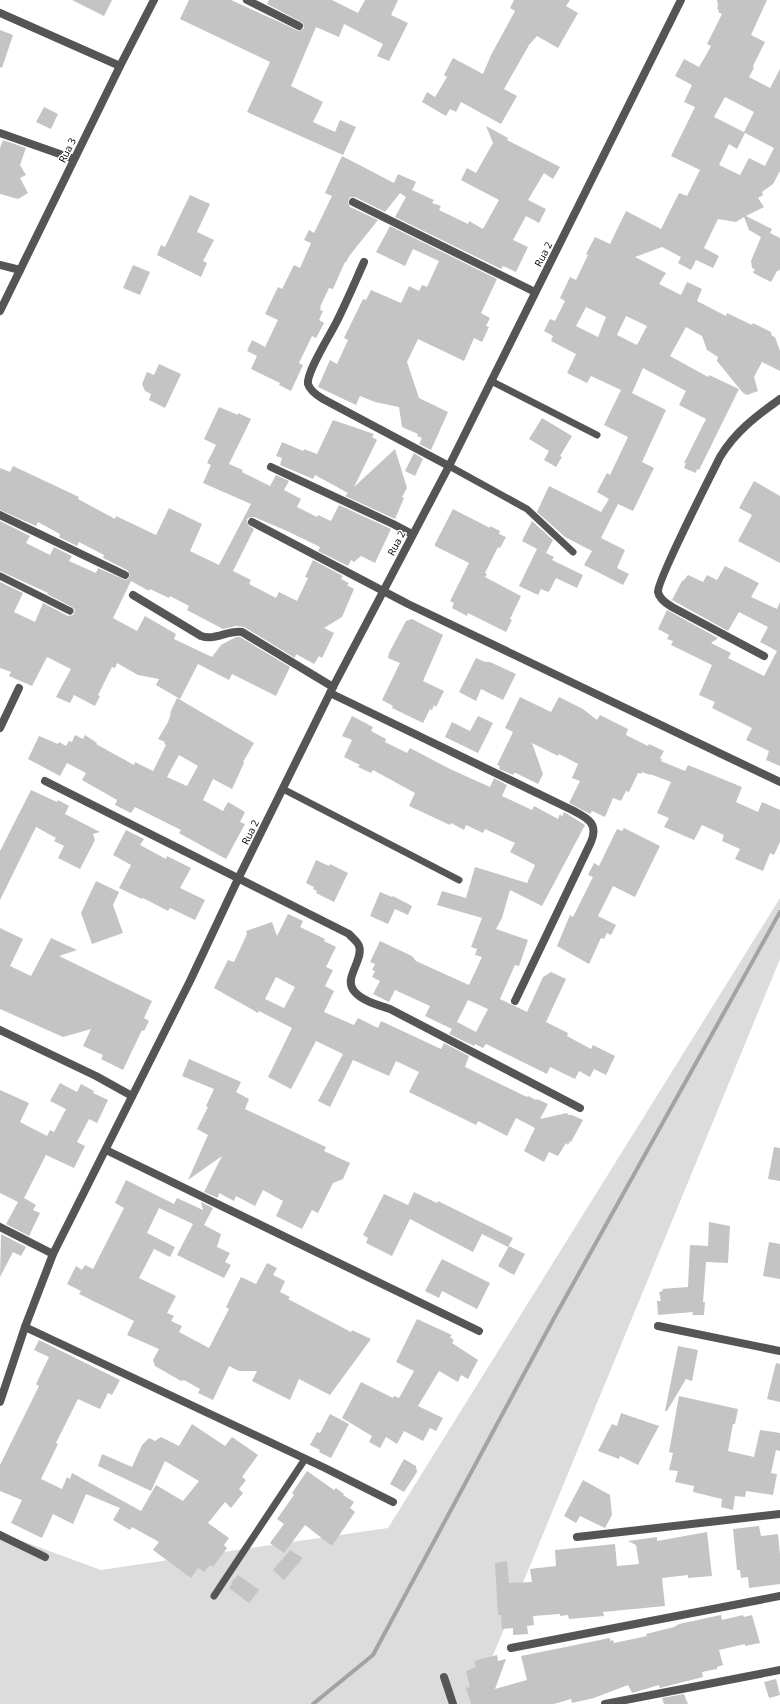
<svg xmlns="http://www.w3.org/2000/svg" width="780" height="1704" font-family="'Open Sans',sans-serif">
<rect width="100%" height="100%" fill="#fff"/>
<path fill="#dcdcdc" d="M780,898V959L473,1704H0V1533L101,1570L388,1528Z"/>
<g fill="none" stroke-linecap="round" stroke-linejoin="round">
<path stroke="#a3a3a3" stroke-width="4" d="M313,1704L373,1655L553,1320L780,912"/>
</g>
<g fill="#c4c4c4" fill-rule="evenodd">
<path d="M72,0H112L104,16Z"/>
<path d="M189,0H231L299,31L304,28L303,23L267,4L269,0H332L358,13L365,0H398L391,15L408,23L389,61L377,56L383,44L344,24L339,37L316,27L291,86L323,102L313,122L335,132L340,120L356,127L343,155L247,112L270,62L180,19Z"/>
<path d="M514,0H570L566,6L578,13L558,48L537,36L529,45L504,89L517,96L501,124L461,102L456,112L450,109L446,116L422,102L427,92L435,97L447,77L444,75L453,58L483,74L491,55L515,11L510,8Z"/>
<path d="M717,0H767L751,35L765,42L753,66L754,68L749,77L770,88L780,69V171L773,184L762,192L763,195L758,198L764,207L746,216L772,229L770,233L780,238V270L777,271L771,282L753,273L755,269L752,268L751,261L761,237L749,230L744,217L736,222L718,219L704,248L719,256L713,268L696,260L691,270L678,263L681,257L662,247L635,257L666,273L659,284L681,295L687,282L702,289L697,301L726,316L727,313L752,325L753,323L771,332L772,336L775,337L780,351V371L762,362L754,377L758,391L747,395L743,393L717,361L718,357L707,350L702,336L686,327L670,356L708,377L709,375L739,389L699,470L697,469L696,473L684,468L686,463H684L706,419L679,405L686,391L643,368L632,393L666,410L642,462L654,468L633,511L618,504L601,538L625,550L617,568L629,574L623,585L584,565L592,551L565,537L537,512L549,486L601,512L609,499L597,492L607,473L610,475L628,437L604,425L621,390L591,376L587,383L567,373L576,354L551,341L553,336L544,331L550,319L555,321L565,301L560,298L570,277L576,280L588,255L586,254L595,237L610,244L626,211L661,229L679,193L687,196L700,170L671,156L695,107L684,102L692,85L675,76L684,59L699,67L705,57L711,46L707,44L722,14L718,12L719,10L717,9L718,5ZM725,97L754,112L744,132L714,117ZM745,133L774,148L765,166L749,158L740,175L719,165L729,144L737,149ZM586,307L606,317L598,337L576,326ZM626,316L647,326L637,345L617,335Z"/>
<path d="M0,30L13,35L2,68L0,67Z"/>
<path d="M44,107L58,114L51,129L36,122Z"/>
<path d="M486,126L508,138L507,140L560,167L553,179L544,173L528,200L546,209L539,223L526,216L513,240L528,247L516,272L503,266L501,269L395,217L406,197L400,193L385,212L355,197H350L348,202L350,207L378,220L350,255L346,262H345L333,289L329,288L320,307L321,308L320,310L323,311L319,320L324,323L316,338L312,336L299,363L303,365L291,391L279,385L280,383L251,369L257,356L247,351L252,340L265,347L278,320L265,314L278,287L282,289L294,265L300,268L311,243L304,240L309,230L314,233L332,196L325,193L342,156L394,183L398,174L416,182L412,190L434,200L432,203L441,206L439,210L468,224L469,221L483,229L499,200L461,180L467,168L476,173L493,143Z"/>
<path d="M3,140L26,148L20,165L26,175L20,178L28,193L18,199L0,194V148Z"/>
<path d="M190,195L210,204L197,232L214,240L203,261L207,263L201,277L157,255L161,245L165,247Z"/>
<path d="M390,226L497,279L481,313L490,318L486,326L489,327L482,342L474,338L464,361L418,339L407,362L419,398L448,412L431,450L419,444L422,438L417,436L418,434L402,427L399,407L375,402L360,396L356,405L318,387L330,360L337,364L348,340L344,338L363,299L366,300L371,290L401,303L409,286L419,291L422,285L427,287L439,261L413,249L405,266L376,252Z"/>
<path d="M133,265L150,272L140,295L123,288Z"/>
<path d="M159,364L181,374L165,408L149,400L151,394L145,391L142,384L147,372L154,375Z"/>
<path d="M219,407L238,415V413L251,419L229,464L243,470L242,472L270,486L276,475L289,481L284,490L301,499L297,507L317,517L318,515L331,521L339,505L391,529L375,563L361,556L354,562L351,560L348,566L318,551L320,547L287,531L254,517H251L247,519L248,525L254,529L233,571L251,580L249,584L276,598L279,592L297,601L308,578L305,577L313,560L343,576L341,579L349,583L347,585L354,589L342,617L324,628L334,633L322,658L319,656L314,664L296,654L295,658L244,627L236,626L223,629L187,610L189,606L170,596L169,598L150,589L149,591L131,581L113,618L137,631L145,616L176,634L174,639L212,657L221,645L236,637H240L290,667L276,696L232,674L229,680L198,664L180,699L156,685L159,679L138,675L117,663L115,668L112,667L98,695L100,696L95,706L74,695L70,703L56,697L71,669L47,657L32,686L9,676L11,672L0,668V582L23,593L14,612L35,622L43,603L68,616L73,615L75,610L72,607L47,594L48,593L0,571V521L30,536L26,543L50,555L54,547L72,556L69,561L96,573L98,568L125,580L128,579L130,575L127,570L103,558L104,555L79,542L77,546L59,537L60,534L38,522L36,526L0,510V468L10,472L13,466L79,497L78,499L115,519L116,516L156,535L169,508L202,524L190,551L219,565L251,504L203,483L211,465L207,463L216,445L204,439Z"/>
<path d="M542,418L572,436L560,456L562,457L556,467L544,460L549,451L529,439Z"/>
<path d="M333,420L374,434L372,437L377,440L354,487L395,449L407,488L402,497L404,498L395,519L345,496L348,493L315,475L313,479L280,465L282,458L276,456L282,442L303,451L304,449L317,454Z"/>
<path d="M414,453L423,459L415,476L405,471Z"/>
<path d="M754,481L780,496V563L738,541L752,515L739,508Z"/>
<path d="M453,509L490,528V526L500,531L499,534L506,537L500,548L498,547L485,573L487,574L485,577L521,596L510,619L512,620L506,632L468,613L467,616L452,608L454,603L450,601L469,563L435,546V544Z"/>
<path d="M532,521L553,540L546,553L554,557L552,560L583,575L577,588L556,578L550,590L548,592L541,589L538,595L519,586L537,549L522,541Z"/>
<path d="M725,566L759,583L751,597L777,609L780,602V766L766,760L769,751L746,740L752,728L712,708L715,702L699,695L712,665L671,645L673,641L667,639L669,635L658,629L667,610L718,638L711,643L731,653L728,658L764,676L777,651L760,642L768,627L739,612L728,631L672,600L682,581L684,580L688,575L703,582L707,575L717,580Z"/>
<path d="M412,619L443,635L423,681L444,691L436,707L434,705L432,710L430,709L423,723L392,708L393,706L382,700L400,663L388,658L389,653L406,621Z"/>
<path d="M476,658L485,662H490L516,674L503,700L481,689L476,701L459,692Z"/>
<path d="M520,697L551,712L559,697L583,709L597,720L600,715L628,729L626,735L648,746L649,744L664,751L660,758L662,759L661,761L685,771L688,765L742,787L736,802L758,812L762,802L780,810V842L774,855L770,853L763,871L735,859L740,849L722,841L724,835L702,825L694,840L664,827L669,818L657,813L671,782L650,774V775L642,772L641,774L638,773L629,792L626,791L621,801L613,798L605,817L592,811L590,814L569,803L580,781L572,778L578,764L559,754L558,756L532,743L543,774L538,784L516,773H514L513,775L499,769L500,766L497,765L513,732L505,728Z"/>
<path d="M177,698L254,743L243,762L244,763L232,789L213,779L203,800L223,811L228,802L245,812L240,822L245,824L226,859L179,833L181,830L135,807L131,813L115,805L117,800L82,780L86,773L67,763L60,776L28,759L39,736L58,744L59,742L66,746L69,741L72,742L75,735L83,739L85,735L97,743L96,744L134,765L135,762L153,771L166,745L164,744L165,742L158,739L168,722L171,713H170ZM179,755L198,766L187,786L167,777Z"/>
<path d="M352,716L373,727L371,731L386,739L385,742L407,753L410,748L450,769L490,787L494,778L507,785L502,796L532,810L534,806L558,819L560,814L562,817L564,812L585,825L542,906L510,890L502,918L496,929L528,940L519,966L515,965L500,999L527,1012L543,977L551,972L566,979L546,1022L568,1033L567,1036L591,1049L593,1045L615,1056L606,1075L594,1069L590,1077L579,1071L575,1079L550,1067L547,1074L486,1044L483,1048L475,1044L474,1046L449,1034L452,1029L425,1016L430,1006L395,990L389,1002L373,994L380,981L372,977L375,971L372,970L375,964L370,962L380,941L412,956L416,961L469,985L482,957L475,955L477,949L471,947L482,918L437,905L442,891L466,898L475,867L527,883L535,865L510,852L515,843L485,829L483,833L466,825L464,830L451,823L450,825L409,806L415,793L373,770L371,773L358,767L360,765L344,757L352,740L342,736ZM468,1000L488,1009L476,1032L457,1022Z"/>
<path d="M478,716L493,723L478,753L445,737L452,722L470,731Z"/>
<path d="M31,790L57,802L58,800L69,806L65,814L100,832L93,834L95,840L80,869L58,858L64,846L54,841L56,838L36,827L0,900V851Z"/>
<path d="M624,828L660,846L635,897L613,886L598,916L616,925L611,935L607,933L604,939L601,938L589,964L557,946L570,915L573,917L593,877L588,875L594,863L599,866L617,829L622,831Z"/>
<path d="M126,830L144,839L140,845L166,859L167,856L191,868L180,888L205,900L195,920L170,908L168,911L143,898L142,899L119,888L131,865L113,855Z"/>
<path d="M316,860L329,866L330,864L348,873L334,902L316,893L317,891L313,889L314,887L306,883Z"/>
<path d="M96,881L119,892L113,905L123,933L92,944L81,913Z"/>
<path d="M380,892L392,897L393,896L412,906L408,915L395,909L388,924L370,916Z"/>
<path d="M288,914L303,921L300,927L325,939L324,941L336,947L326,967L333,970L325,986L334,991L324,1012L354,1025L358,1018L378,1028L381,1021L441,1049L444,1043L469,1056L465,1067L527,1097L528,1096L536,1100L537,1099L548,1104L540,1119L567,1113L568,1115H572L583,1120L571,1142L570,1141L568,1145L566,1143L558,1156L549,1152L544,1162L524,1151L535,1128L516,1118L507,1136L478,1121L476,1125L409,1092L419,1072L396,1061L389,1076L353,1060L330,1107L318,1101L343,1054L316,1041L291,1089L268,1077L292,1028L259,1011L258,1013L214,988L228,960L234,962L247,934L246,931L272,922L277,936ZM276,977L295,987L284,1008L265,999Z"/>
<path d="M0,928L23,939L10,966L31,976L51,938L77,950L59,956L152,1001L144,1018L149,1021L144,1031L142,1030L123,1070L101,1059L103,1055L83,1046L91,1029L63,1037L0,1009Z"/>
<path d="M189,1059L241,1082L236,1092L249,1099L245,1109L326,1147L324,1151L350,1163L343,1179L333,1183L318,1213L312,1210L302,1229L276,1216L283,1201L263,1190L255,1206L236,1196L234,1201L219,1193L218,1198L204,1192L222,1156L188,1180L208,1135L197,1129L208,1107L206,1106L214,1089L182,1076Z"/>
<path d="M60,1083L77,1092L81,1084L94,1091L93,1093L108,1100L97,1123L89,1119L77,1142L85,1146L74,1168L46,1155L24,1198L36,1205L33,1210L40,1213L29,1236L6,1224L18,1202L0,1193V1090L29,1103L20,1122L47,1136L50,1130L54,1132L66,1109L50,1101Z"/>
<path d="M774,1147L780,1148V1181L768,1179Z"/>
<path d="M126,1180L174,1204L177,1198L203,1210L201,1202L213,1208L204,1225L221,1234L217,1247L230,1253L225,1262L231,1265L224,1278L177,1255L193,1224L159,1208L147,1233L175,1247L170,1257L154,1249L139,1278L176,1296L167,1313L174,1316L171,1321L182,1326L179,1332L209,1348L229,1309L226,1307L241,1277L256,1284L267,1263L277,1268L273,1275L285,1281L280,1292L290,1297L288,1299L351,1332L352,1330L371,1339L330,1395L299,1379L290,1400L252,1381L257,1371H239L229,1366L213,1400L198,1393L200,1389L184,1380L181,1381L155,1366L153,1360L159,1349L127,1335L134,1321L79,1294L81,1291L67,1284L76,1266L82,1270L85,1265L93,1269L124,1208L115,1203Z"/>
<path d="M414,1192L437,1203L438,1201L513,1238L508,1247L482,1234L473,1252L410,1219L392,1256L366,1243L368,1238L363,1235L384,1194L408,1205Z"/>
<path d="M709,1222L730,1226L728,1263L706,1262L703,1302H705L704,1315H692L693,1312L658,1315L657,1301H661L659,1292L663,1291L662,1289L688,1287L690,1245L708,1246Z"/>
<path d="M1,1234L26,1247L21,1256L13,1252L0,1277Z"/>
<path d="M769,1242L780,1244V1279L763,1276Z"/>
<path d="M509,1246L525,1254L514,1275L498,1266Z"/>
<path d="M442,1259L490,1283L477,1309L442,1291L439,1298L425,1291Z"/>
<path d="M417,1319L452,1335L450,1337L454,1340L452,1343L478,1360L468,1379L461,1375L458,1382L439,1371L418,1406L443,1418L436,1431L430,1428L423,1441L404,1431L397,1444L386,1437L380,1448L369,1442L372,1436L342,1418L361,1382L393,1398L394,1396L399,1398L414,1371L396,1362Z"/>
<path d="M39,1340L120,1380L112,1395L108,1393L100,1409L78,1399L56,1443L58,1444L41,1479L62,1489L67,1477L70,1479L72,1473L141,1511L156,1485L183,1501L199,1481L165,1461L151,1491L98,1466L102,1454L132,1467L142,1445L149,1438L155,1441L161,1437L179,1446L192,1424L225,1446L232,1437L258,1455L242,1477L246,1480L239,1489L243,1493L231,1508L225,1502L208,1523L229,1538L224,1545L227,1548L213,1567L210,1565L204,1572L198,1568L191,1578L153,1550L159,1542L132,1527L130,1530L113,1520L120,1508L86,1494L73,1524L53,1514L42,1538L11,1523L22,1500L0,1491V1465L39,1386L36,1384L49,1357L34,1350Z"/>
<path d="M678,1346L698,1350L692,1381L686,1379L667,1411H665Z"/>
<path d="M776,1363L780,1364V1402L767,1399Z"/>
<path d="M679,1396L738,1409L735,1424H733L728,1451L754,1457L760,1430L780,1433V1451L776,1450L771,1473L777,1474L773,1495L746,1491L745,1497L735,1496L733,1510L721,1507L722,1499L693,1492L694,1486L675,1482L678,1471L669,1470L673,1453L669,1452Z"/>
<path d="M621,1413L659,1426L638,1465L620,1456L619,1459L598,1451L612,1424L617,1426Z"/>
<path d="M330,1414L349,1424L331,1458L319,1452L320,1450L310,1445L317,1432L320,1433Z"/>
<path d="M404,1459L416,1466L417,1472L404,1492L390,1484Z"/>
<path d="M307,1471L334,1490L336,1488L344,1494L343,1495L354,1502L350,1508L355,1512L332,1546L305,1525L284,1553L270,1543L284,1524L277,1519L294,1495L292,1493Z"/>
<path d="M583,1480L610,1495L612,1515L605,1528L580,1516L576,1523L564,1516Z"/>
<path d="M759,1526L761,1536L778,1534L780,1555V1584L749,1588L748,1577L741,1578L740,1570H737L733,1529Z"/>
<path d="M707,1532L712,1576L688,1578V1575L662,1578L665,1606L603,1612L604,1616L569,1619L568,1615L560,1616V1614L533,1616L534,1625L527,1626L528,1634L513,1635V1628L502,1629L501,1615H498L495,1563L507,1561L509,1583L532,1582L530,1569L556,1566L555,1550L615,1544L617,1566L639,1564L636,1545L628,1541L657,1537V1541Z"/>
<path d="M290,1550L303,1558L284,1580L273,1570Z"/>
<path d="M238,1575L259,1590L249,1603L229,1588L232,1584L231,1583Z"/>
<path d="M721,1615L722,1620L743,1615L744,1617L752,1615L760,1643L745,1646V1644L719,1650L723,1665L717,1667V1669L702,1672L703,1677L660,1688L659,1685L632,1693L628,1685L594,1698L572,1703L571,1699L554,1704H471L466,1688L470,1687L466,1671L476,1667L474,1661L497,1655L498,1661L506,1659L495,1689L527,1680L521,1656L610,1638V1641L613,1640L614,1643L647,1636L646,1634L674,1627L679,1624Z"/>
<path d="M776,1679L780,1695L769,1698L764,1682Z"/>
<path d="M684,1694L688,1704H664L662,1698Z"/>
</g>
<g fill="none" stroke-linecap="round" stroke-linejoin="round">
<g stroke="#555" stroke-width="7">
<path d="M491,381L597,435"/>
<path d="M449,466L527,509L573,552"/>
<path d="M0,576L70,611"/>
<path d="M283,789L459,880"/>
<path d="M214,1596L305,1459"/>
</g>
<g stroke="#555" stroke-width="8">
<path d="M247,0L299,26"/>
<path d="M0,13L120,66"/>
<path d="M0,133L74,159"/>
<path d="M353,202L535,292"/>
<path d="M364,262C355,282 346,303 336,323C330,335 306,373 308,384C310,391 318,396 323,399L449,466"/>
<path d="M0,265L20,270"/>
<path d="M0,311L120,66L154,0"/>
<path d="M271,467L393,524L412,534"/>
<path d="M0,515L125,575"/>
<path d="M252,522L408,604L780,782"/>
<path d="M133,595L201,636C215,641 227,630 242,632L333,687"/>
<path d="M764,656L672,607C667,604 659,598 658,592C657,581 711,475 720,457C735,432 756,416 780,399"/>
<path d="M330,693L572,810C587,818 599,823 591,842L515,1001"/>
<path d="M0,728L19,688"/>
<path d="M45,781L349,934C352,938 357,941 359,946C364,960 343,978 354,991C362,1001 378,1005 390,1009L580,1108"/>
<path d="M0,1030L96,1076L132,1096"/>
<path d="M106,1150L479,1331"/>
<path d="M0,1227L53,1254"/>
<path d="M658,1326L780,1351"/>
<path d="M25,1327L325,1468L393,1502"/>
<path d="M0,1402L25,1327L53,1254L190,981L238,879L333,687L449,466L681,0"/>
<path d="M0,1535L45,1557"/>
<path d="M577,1537L780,1514"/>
<path d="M511,1648L780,1596"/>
<path d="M444,1677L453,1704"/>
<path d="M605,1704L780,1670"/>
</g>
</g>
<g text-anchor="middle" stroke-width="3" stroke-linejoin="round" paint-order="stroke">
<g font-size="10" fill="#000" stroke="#fff">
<text transform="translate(67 150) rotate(-64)" y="4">Rua 3</text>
<text transform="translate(543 254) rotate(-63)" y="4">Rua 2</text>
<text transform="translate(396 543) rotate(-62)" y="4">Rua 2</text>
<text transform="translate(250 832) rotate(-64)" y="4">Rua 2</text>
</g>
</g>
</svg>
